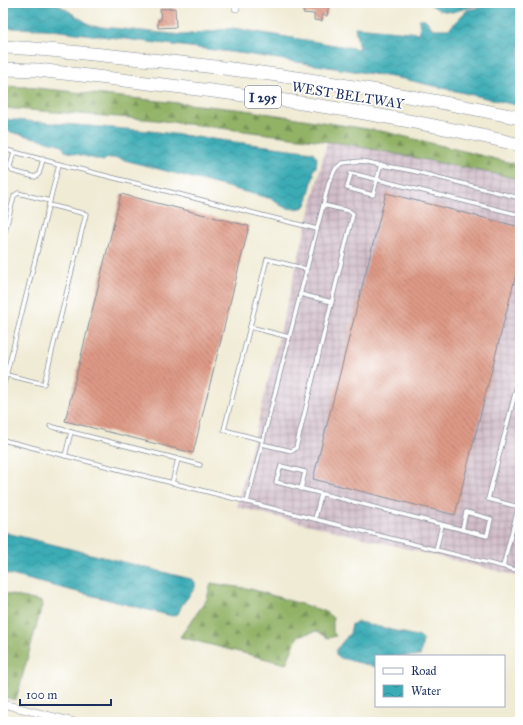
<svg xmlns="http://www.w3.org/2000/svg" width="523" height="725" font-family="'IM FELL Great Primer',serif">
<defs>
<pattern id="industrial-grid" width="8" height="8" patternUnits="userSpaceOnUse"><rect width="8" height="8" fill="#d1bdc8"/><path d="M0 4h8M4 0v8" fill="none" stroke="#a99aa6"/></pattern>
<pattern id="forest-firs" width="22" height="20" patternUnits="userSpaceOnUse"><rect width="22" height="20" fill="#92b266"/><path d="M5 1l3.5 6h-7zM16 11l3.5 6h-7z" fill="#769157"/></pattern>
<pattern id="water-waves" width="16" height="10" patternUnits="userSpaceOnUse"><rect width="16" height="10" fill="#3bacb5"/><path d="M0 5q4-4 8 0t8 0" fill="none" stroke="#318c96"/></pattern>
<pattern id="building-back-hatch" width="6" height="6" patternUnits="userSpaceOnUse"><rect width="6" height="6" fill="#de9985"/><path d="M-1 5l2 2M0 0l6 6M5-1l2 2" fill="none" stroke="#b37d70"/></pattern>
</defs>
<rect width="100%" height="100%" fill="#fff"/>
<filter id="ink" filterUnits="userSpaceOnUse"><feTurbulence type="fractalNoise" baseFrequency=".025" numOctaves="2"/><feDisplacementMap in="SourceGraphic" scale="8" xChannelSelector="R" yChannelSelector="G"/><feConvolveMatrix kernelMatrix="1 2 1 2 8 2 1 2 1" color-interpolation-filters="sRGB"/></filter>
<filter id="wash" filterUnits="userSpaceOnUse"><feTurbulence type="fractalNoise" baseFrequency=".012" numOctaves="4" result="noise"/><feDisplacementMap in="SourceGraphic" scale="16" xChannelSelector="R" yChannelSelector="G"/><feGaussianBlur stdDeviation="0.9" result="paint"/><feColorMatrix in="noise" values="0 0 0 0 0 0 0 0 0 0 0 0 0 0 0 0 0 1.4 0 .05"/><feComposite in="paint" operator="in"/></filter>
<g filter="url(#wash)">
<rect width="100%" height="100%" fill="#f0ebd4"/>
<path fill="url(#industrial-grid)" d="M327,142L347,144L520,179V568L518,576L237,507Z"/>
<g fill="url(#forest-firs)" stroke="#567062">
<path d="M3,86L27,87L245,110L386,132L520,165V179L347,144L156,120L3,108Z"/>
<path d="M211,583L251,589L324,611L333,618V632L336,636L328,638L317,631L298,636L286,664L180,637L207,599Z"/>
<path d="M3,593L43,602L16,700L3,697Z"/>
</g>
<g fill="url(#water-waves)" stroke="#2b6e8a">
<path d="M3,3H56L92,26L183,35L233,28L359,49L355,27L420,33L419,19H425L433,29H449L467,10L503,3H520V106L404,79L246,54L44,29L3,28Z"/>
<path d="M428,3H486L452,12L439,10Z"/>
<path d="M3,119L150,131L313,152L317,158L316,167L313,171L314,174L306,205C301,211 286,209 280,205C278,203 275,200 272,199L117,158H108L103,161L65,151L63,147L59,144L3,130Z"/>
<path d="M3,532L191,579L195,582V588L182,605L178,614L172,616L3,573Z"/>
<path d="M359,622L420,637L423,640L420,656H376V667L341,658L336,655V650L350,633L352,624Z"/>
</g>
<g id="blocks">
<g fill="url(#building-back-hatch)">
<path d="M310,3H329L327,16L322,15V21L314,20V14L303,13L304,5L310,6Z"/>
<path d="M175,8L176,27L158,28V20H161L160,9Z"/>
<path d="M386,193L520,227V258L455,515L313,479Z"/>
<path d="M121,194L249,226L193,453L65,421Z"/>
</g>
</g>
</g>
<g filter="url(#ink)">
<use href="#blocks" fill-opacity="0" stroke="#868d99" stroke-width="1"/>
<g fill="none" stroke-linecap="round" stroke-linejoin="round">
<defs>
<g id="service">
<path d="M3,149L59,164"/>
<path d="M14,152L10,167L12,171L35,177L39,174L43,159"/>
<path d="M381,164L373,195L347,188L351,173L520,215"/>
<path d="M3,240L14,196L18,193L50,201"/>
<path d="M300,294L332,302"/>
<path d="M250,327L289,337"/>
<path d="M3,374L44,384L86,214L49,205"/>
<path d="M3,388L59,164L317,229"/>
<path d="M50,426L71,432"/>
<path d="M3,440L520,571"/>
<path d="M263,440L224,430L267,259L306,269"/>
<path d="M262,444L292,451L296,448L353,214L349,211L323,205"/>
<path d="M65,456L71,432L178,459"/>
<path d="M172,483L178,459L200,465"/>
<path d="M301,489L305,472L281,466L276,482L487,536L491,519L466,512L462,530"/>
<path d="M247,502L329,182L336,168L343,163L361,161L413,171L520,198"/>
<path d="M519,507L488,499L520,374"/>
<path d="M315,519L321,494"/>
<path d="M436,550L442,525"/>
<path d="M503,566L520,501"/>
</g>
<g id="minor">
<path d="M236,8L237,3"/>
<path d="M3,704L74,722"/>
</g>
<g id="motorway">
<path d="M3,47C49,49 95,54 141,59C269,71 395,92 520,118"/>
<path d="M3,69L38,70C199,89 362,106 520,145"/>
</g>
</defs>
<use href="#service" stroke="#868d99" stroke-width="5"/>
<use href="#minor" stroke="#868d99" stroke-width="8"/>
<use href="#motorway" stroke="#868d99" stroke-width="14"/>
<use href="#service" stroke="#fff" stroke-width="3.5"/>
<use href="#minor" stroke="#fff" stroke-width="7"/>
<use href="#motorway" stroke="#fff" stroke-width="13"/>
</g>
</g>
<g text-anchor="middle" stroke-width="3.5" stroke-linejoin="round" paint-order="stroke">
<rect fill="#fff" stroke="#5f6d8e" stroke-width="1" x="245" y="86" width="36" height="22" rx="3"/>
<g font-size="13" font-weight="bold" fill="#1b2f5e">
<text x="263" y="102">I 295</text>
</g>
<g font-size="14" fill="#1b2f5e" stroke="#fff">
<text transform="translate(348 95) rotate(9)" y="5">WEST BELTWAY</text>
</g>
</g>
<rect width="523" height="725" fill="none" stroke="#fff" stroke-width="16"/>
<rect x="375" y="655" width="130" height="52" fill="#ffffff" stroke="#a4acbf"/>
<rect x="383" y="668" width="20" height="6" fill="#ffffff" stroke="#a4acbf"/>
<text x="411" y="675" font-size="12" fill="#1b2f5e">Road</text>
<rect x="383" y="685" width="20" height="12" fill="url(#water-waves)" stroke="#a4acbf"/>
<text x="411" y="695" font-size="12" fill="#1b2f5e">Water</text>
<path d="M20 699v6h91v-6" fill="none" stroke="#1b2f5e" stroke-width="2"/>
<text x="26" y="699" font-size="12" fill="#1b2f5e" stroke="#ffffff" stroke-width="3" paint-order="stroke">100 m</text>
</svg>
